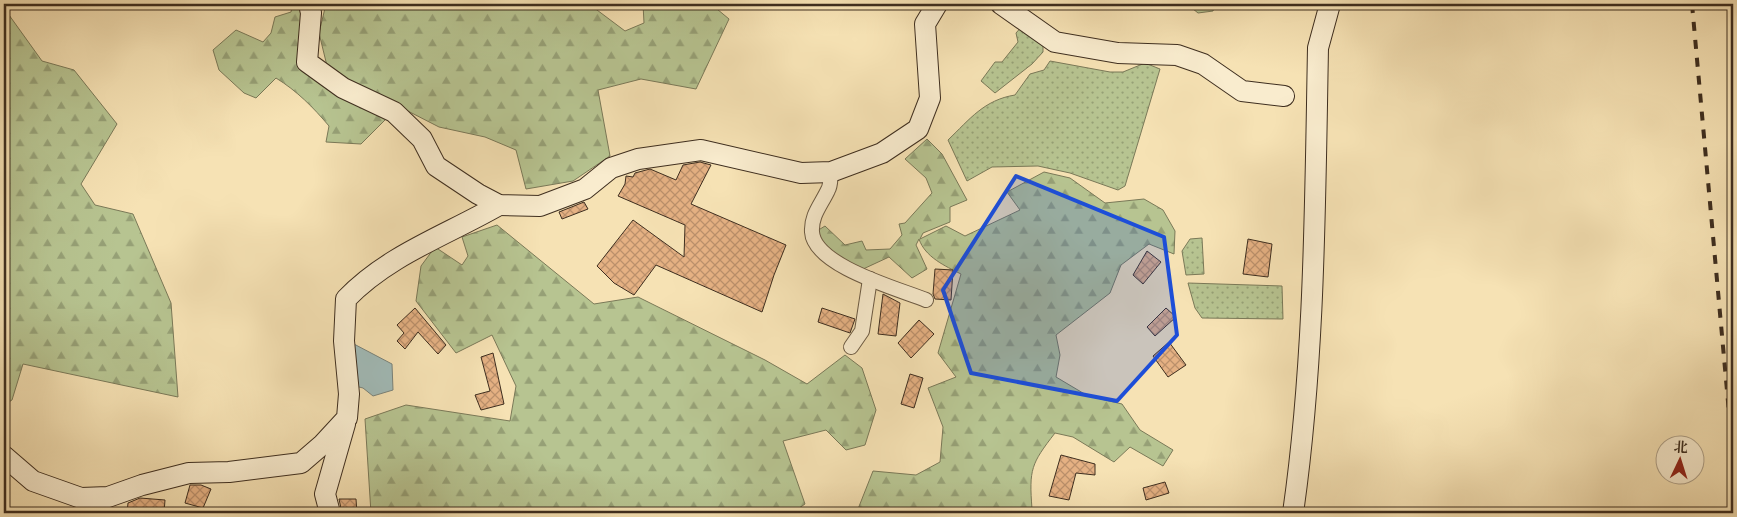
<svg xmlns="http://www.w3.org/2000/svg" width="1737" height="517" font-family="Vollkorn,'Noto Serif SC',serif">
<defs>
<pattern id="grass-dots" width="8" height="8" patternUnits="userSpaceOnUse" patternTransform="scale(1.25)"><rect width="8" height="8" fill="#b7c491"/><path d="M2 2h.1M6 6h.1" fill="none" stroke="#96a076" stroke-width="1.8" stroke-linecap="round"/></pattern>
<pattern id="forest-firs" width="22" height="20" patternUnits="userSpaceOnUse" patternTransform="scale(1.25)"><rect width="22" height="20" fill="#b7c491"/><path d="M5 1l3.5 6h-7zM16 11l3.5 6h-7z" fill="#96a076"/></pattern>
<pattern id="building-cross-hatch" width="8" height="8" patternUnits="userSpaceOnUse" patternTransform="scale(1.25)"><rect width="8" height="8" fill="#e5b183"/><path d="M0 0l8 8M0 8l8-8" fill="none" stroke="#bb906b"/></pattern>
</defs>
<rect width="100%" height="100%" fill="#f6e2b4"/>
<filter id="stains"><feTurbulence type="fractalNoise" baseFrequency=".004" numOctaves="4"/><feColorMatrix values="0 0 0 0 .2 0 0 0 0 .09 0 0 0 0 .02 0 0 0 .5 -.17"/></filter>
<radialGradient id="worn" r=".72"><stop offset=".6" stop-color="#630" stop-opacity="0"/><stop offset="1" stop-color="#630" stop-opacity=".3"/></radialGradient>
<g fill="url(#grass-dots)" stroke="#7a7958">
<path d="M1024,24L1043,41V52L1032,64L995,93L981,81L995,62H1002L1018,42L1016,33Z"/>
<path d="M1050,61L1110,72H1123L1145,63L1160,69L1125,186L1118,190L1070,173L1038,166L992,167L967,181L948,140C970,119 984,100 1015,95L1030,74L1044,70Z"/>
<path d="M1202,238L1204,274L1186,275L1182,251L1190,239Z"/>
<path d="M1188,283L1282,286L1283,319L1202,318L1195,308Z"/>
</g>
<g fill="url(#forest-firs)" stroke="#7a7958">
<path d="M293,4H302L299,56L388,117L361,144L326,142L329,126C313,107 297,91 276,78L256,98L244,93L219,70L213,50L236,30L263,42L271,33L275,17L291,12Z"/>
<path d="M326,4H589L625,31L644,23L643,4H711L729,19L696,89L641,79L598,90L610,156L573,181L526,189L516,150L485,137L439,127L328,70L319,33Z"/>
<path d="M1187,4H1215L1213,11L1198,13Z"/>
<path d="M4,8L42,61L74,70L117,124L81,184L95,205L133,214L171,303L178,397L23,364L12,400L4,405Z"/>
<path d="M927,139L942,154L967,200L950,207V222L923,233L920,239L946,226L965,236L1020,210L1007,192L1044,172L1070,178L1105,203L1144,199L1163,210L1175,231L1174,254L1149,244L1121,265L1110,293L1056,335L1060,355L1056,377L1088,396L1122,404L1140,430L1173,450L1163,466L1130,447L1114,462L1073,437L1055,433C1031,464 1029,469 1032,509L1008,510V513H811L814,511L858,509L873,471L916,475L940,462L943,427L928,388L956,377L938,353L961,274C945,266 925,257 919,239L916,245L927,269L912,278L889,257L861,270L825,256L812,234L825,226L845,245L862,241L866,250L890,249L902,235L899,224L905,223L932,193L926,178L905,159Z"/>
<path d="M497,225L594,304L638,297L765,360L807,384L845,355L862,368L876,410L865,445L846,450L826,430L783,441L805,504L792,513H371L365,419L406,405L510,421L516,386L492,335L456,353L416,301L421,266L435,247L462,265L468,256L462,237Z"/>
</g>
<path fill="#a1bbb8" stroke="#79837b" d="M352,343L392,364L393,390L373,396L363,388L355,386Z"/>
<g fill="url(#building-cross-hatch)" stroke="#3e2e1f">
<path d="M700,162L711,165L691,204L786,245L774,275L762,312L656,265L634,295L614,283L597,266L633,220L684,257L685,225L618,196L625,184L626,176L633,177L635,173L650,169L676,180L683,165Z"/>
<path d="M584,202L588,209L562,219L559,212Z"/>
<path d="M1248,239L1272,244L1268,277L1243,274Z"/>
<path d="M1147,251L1161,262L1143,284L1133,275Z"/>
<path d="M935,269L953,270L951,300L935,299L933,294Z"/>
<path d="M883,294L900,303L896,336L878,334Z"/>
<path d="M415,308L446,345L438,354L418,332L405,349L397,341L404,333L397,325Z"/>
<path d="M822,308L855,319L850,333L818,322Z"/>
<path d="M1166,308L1176,317L1155,336L1147,327Z"/>
<path d="M919,320L934,334L911,358L898,343Z"/>
<path d="M1169,342L1186,365L1168,377L1153,356Z"/>
<path d="M493,353L504,404L481,410L475,395L490,391L481,357Z"/>
<path d="M910,374L923,378L914,408L901,404Z"/>
<path d="M1061,455L1095,464V475L1076,473L1069,500L1049,496Z"/>
<path d="M1165,482L1169,493L1146,500L1143,488Z"/>
<path d="M190,485H201L211,489L203,508L185,503Z"/>
<path d="M140,498L165,500L164,513H127L128,503Z"/>
<path d="M339,499H356L357,513H342Z"/>
</g>
<g fill="none" stroke-linecap="round" stroke-linejoin="round">
<defs>
<g id="street">
<path d="M831,172C830,178 831,185 828,190C821,205 811,215 812,232C814,266 899,289 926,300"/>
<path d="M851,347L862,331L870,279"/>
</g>
<g id="secondary">
<path d="M309,4L311,13L307,62L343,88L394,112L422,139L436,166L478,194L499,205L540,206L585,189L611,168L638,159L701,150L801,173L831,172L882,153L918,129L930,98L925,24L937,4"/>
<path d="M1001,4L1055,42L1118,53L1177,55L1203,64L1242,91L1284,96"/>
<path d="M4,456L33,481L81,498L108,497L142,485L189,473L229,472L301,463L323,444L347,418L349,394L344,341L346,299C388,255 447,235 499,205"/>
<path d="M330,513L325,494L345,424"/>
<path d="M1293,513C1315,359 1315,203 1318,48L1330,4"/>
</g>
</defs>
<use href="#street" stroke="#6c5b44" stroke-width="16"/>
<use href="#secondary" stroke="#3e2e1f" stroke-width="22"/>
<use href="#street" stroke="#f9ecce" stroke-width="14"/>
<use href="#secondary" stroke="#f9ecce" stroke-width="20"/>
<path stroke="#3e2e1f" stroke-width="4" stroke-dasharray="9 9" stroke-linecap="butt" d="M1692,4L1733,457"/>
</g>
<path fill="#1d4ed8" fill-opacity="0.2" stroke="#1d4ed8" stroke-width="4" stroke-linejoin="round" d="M1016,176L1164,237L1177,335L1117,401L971,373L943,290Z"/>
<rect width="1737" height="517" fill="none" stroke="#f6e2b4" stroke-width="20"/>
<rect x="5" y="5" width="1727" height="507" fill="none" stroke="#3e2e1f" stroke-width="2.5"/>
<rect x="10" y="10" width="1717" height="497" fill="none" stroke="#3e2e1f"/>
<g transform="translate(1680 460) rotate(4)"><circle r="24" fill="#f9ecce" stroke="#aea088"/>
<path d="M0-4L9 19L0 12L-9 19Z" fill="#8f2418"/>
<text y="-8" font-size="14" font-weight="bold" text-anchor="middle" fill="#3e2e1f">北</text>
</g>
<rect width="100%" height="100%" filter="url(#stains)"/>
<rect width="100%" height="100%" fill="url(#worn)"/>
</svg>
